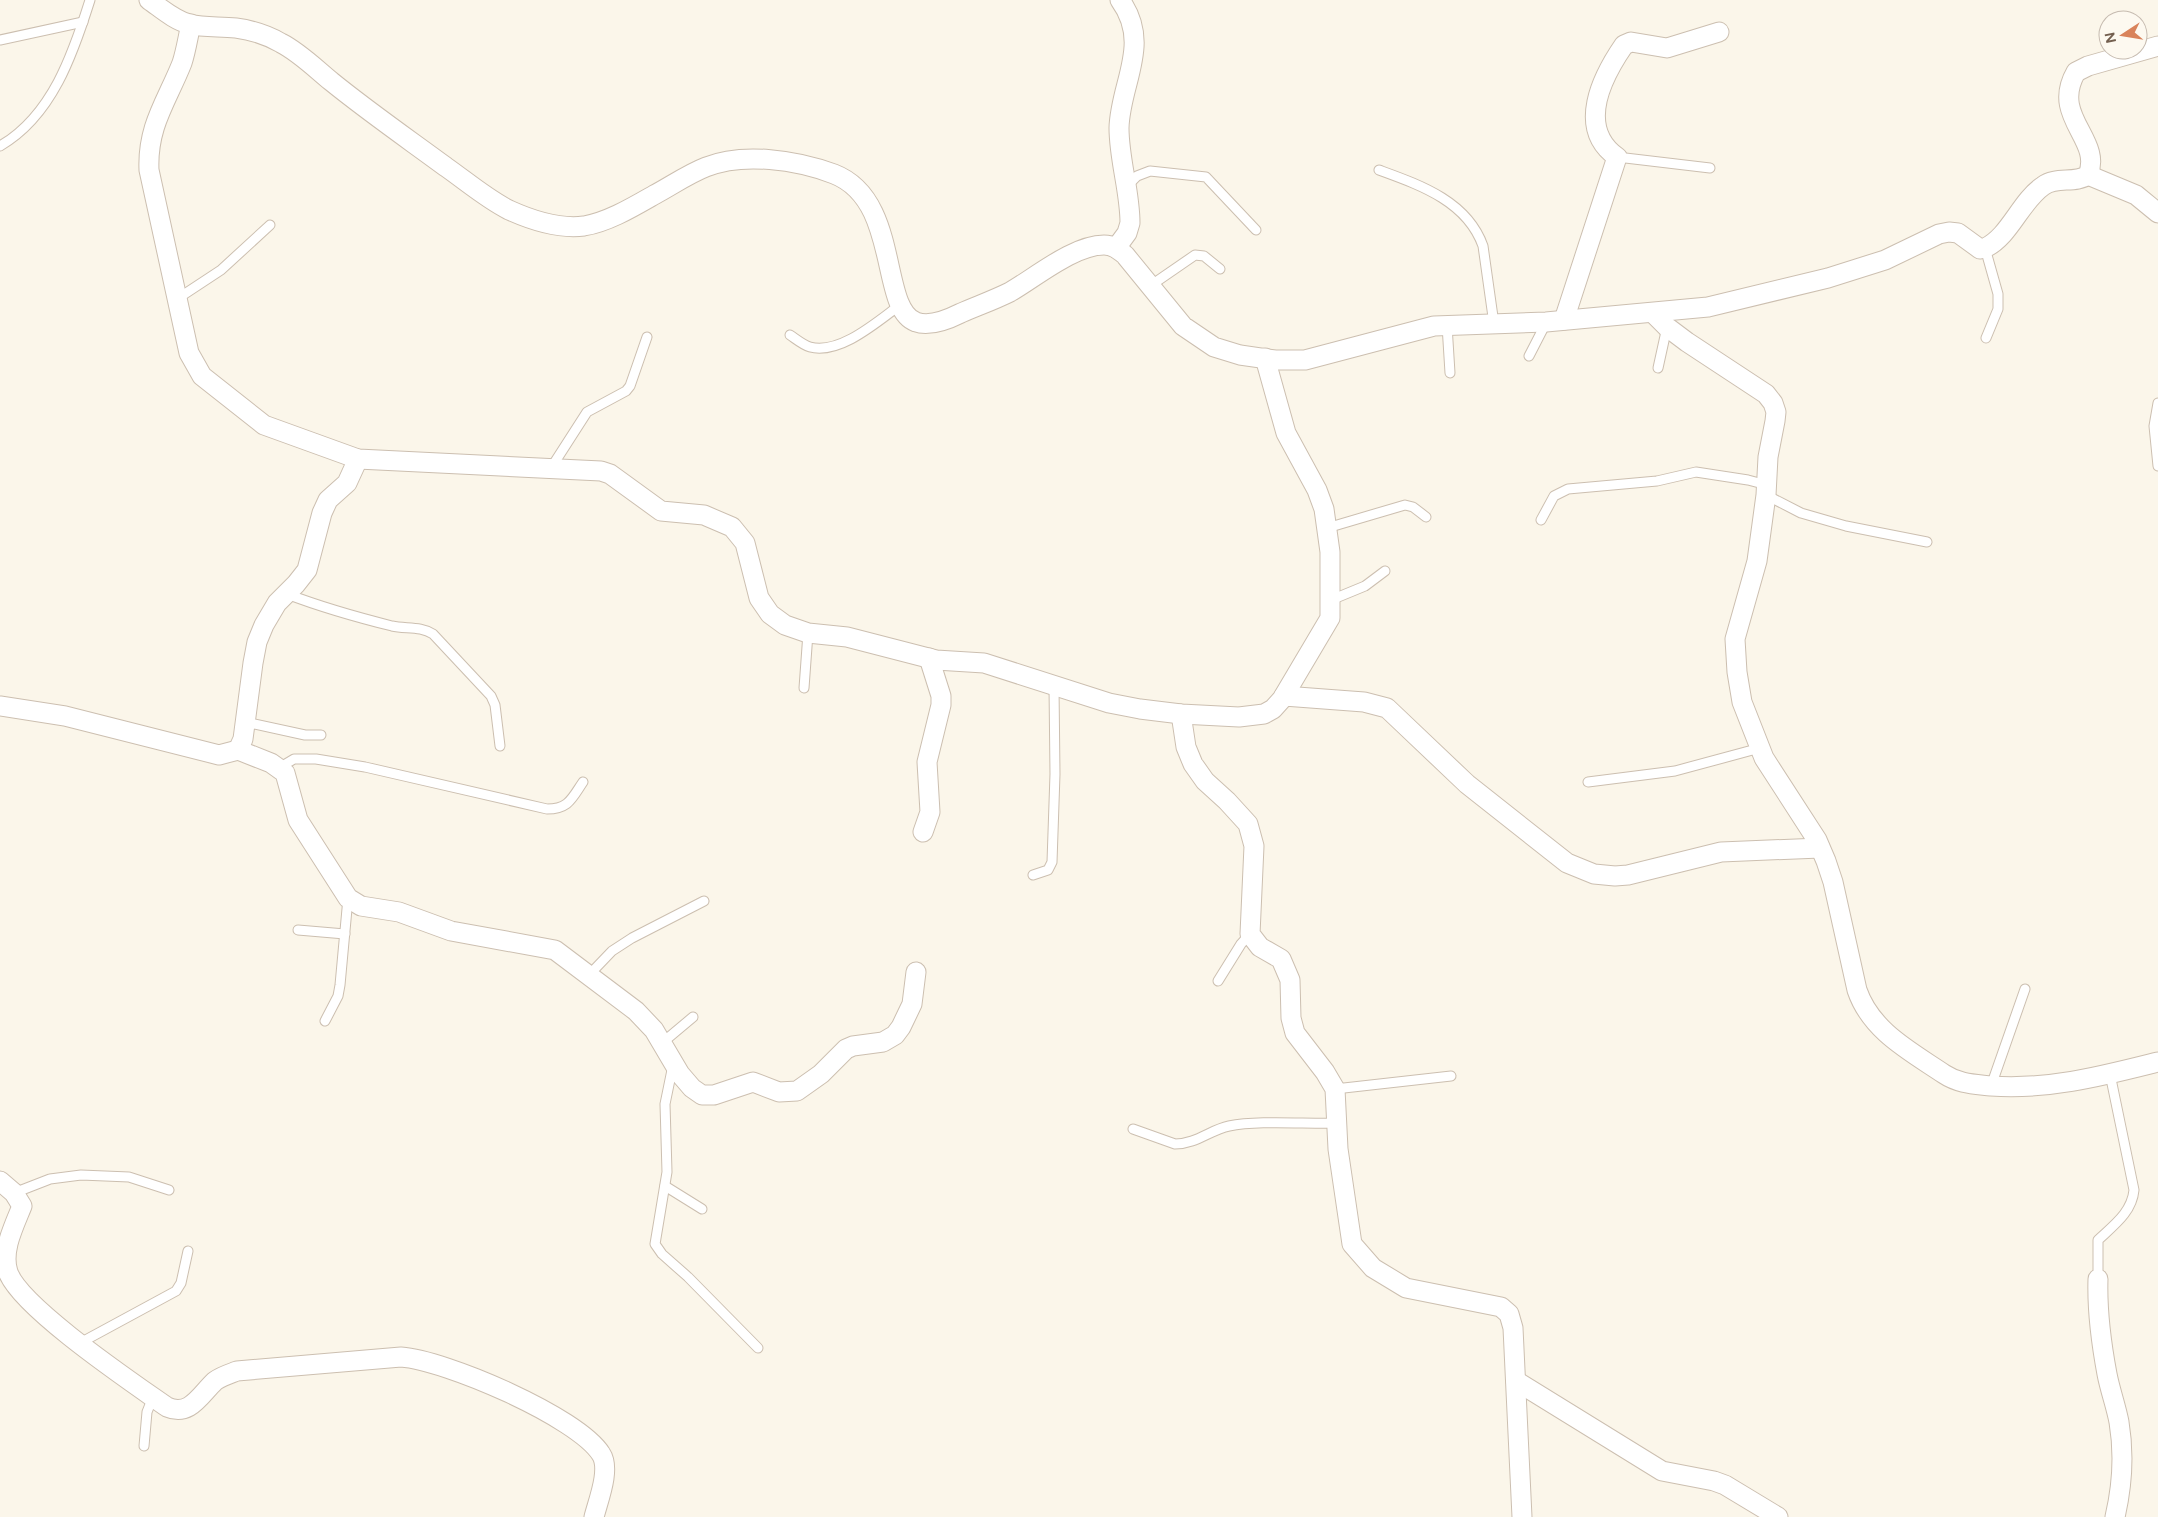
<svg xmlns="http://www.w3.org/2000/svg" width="2158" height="1517" font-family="Figtree,sans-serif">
<rect width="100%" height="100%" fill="#fbf6ea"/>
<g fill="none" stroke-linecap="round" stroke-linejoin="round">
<defs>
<g id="lane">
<path d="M0,40L83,22"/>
<path d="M0,146C52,116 73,54 90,0"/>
<path d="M1617,157L1710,168"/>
<path d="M1379,170C1420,185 1467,201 1483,246L1494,324"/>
<path d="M1127,186L1137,176L1150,171L1206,177L1256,230"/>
<path d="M1985,248L1998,294V309L1986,338"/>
<path d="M1150,286L1195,255L1204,256L1220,269"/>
<path d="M177,299L221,270L270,225"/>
<path d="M1447,325L1450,373"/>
<path d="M790,335C796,339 803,345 810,347C840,355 878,321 900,305"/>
<path d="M1529,356L1546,323"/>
<path d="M1658,368L1667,327"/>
<path d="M2158,403L2154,426L2158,466"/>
<path d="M551,468L587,412L626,391L630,386L647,337"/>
<path d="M1766,495L1801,513L1846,526L1927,542"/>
<path d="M1541,520L1554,496L1568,489L1657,481L1696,472L1748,480L1767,485"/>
<path d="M1327,528L1405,505L1413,507L1426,517"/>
<path d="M287,594C321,607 356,617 392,626C406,629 421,626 433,634L491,696L495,705L500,746"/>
<path d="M1331,600L1365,586L1385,571"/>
<path d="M804,688L808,633"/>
<path d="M245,722L305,735H321"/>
<path d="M279,768L294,759H316L365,767L547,809C569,809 572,798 583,782"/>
<path d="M1588,782L1675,771L1760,748"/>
<path d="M1033,875L1048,870L1052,862L1055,774L1054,686"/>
<path d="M298,930L345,934"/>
<path d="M589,975L612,951L632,938L704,901"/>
<path d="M1218,981L1241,944L1250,934"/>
<path d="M325,1021L338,996L340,985L348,898"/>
<path d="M662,1043L693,1017"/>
<path d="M673,1065L665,1104L667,1172L655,1244L662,1254L688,1277L758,1348"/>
<path d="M1991,1086L2025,989"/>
<path d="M1335,1089L1451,1076"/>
<path d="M1133,1129L1175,1144C1196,1144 1210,1130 1229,1126C1258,1120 1306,1124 1337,1123"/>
<path d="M665,1186L702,1209"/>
<path d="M14,1193L50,1179L81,1175L129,1177L169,1190"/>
<path d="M2098,1279V1240C2114,1225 2132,1212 2134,1190L2110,1074"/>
<path d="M80,1343L176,1291L181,1283L188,1251"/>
<path d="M144,1446L147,1412L153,1397"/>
</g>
<g id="street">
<path d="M149,0C162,9 174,20 189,24C205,28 220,26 236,28C251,30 267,35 281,43C299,52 316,69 332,82C369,112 408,139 446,167C466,181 487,199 509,210C531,220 560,229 584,226C608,222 633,207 654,195C671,186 688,174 706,167C743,152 797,160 834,174C901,200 879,309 916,322C929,327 949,319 961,313C977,306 994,300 1010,292C1036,277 1074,245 1104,245C1113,245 1119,250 1125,255L1183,326L1214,347L1240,355L1275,360H1305L1434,326L1546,322L1708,307L1828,278L1885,260L1939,234L1949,232L1958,233L1980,249L1985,248C2010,236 2020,202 2043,186C2056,176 2075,184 2088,175C2103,139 2050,117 2076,72L2088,66L2158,46"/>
<path d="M191,24C188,37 186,51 182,63C167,101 147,126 149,170L189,353L202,376L264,425L358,459L601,471L610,474L661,511L704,515L732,527L745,543L759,598L770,614L785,625L808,633L847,637L936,660L984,663L1109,703L1140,709L1181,714L1239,717L1264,714L1273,709L1282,699L1330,618V552L1324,509L1317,490L1286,433L1265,358"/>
<path d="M2088,175L2136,195L2158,213"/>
<path d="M1116,248L1127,233L1130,223C1130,191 1119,160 1119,128C1120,83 1152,44 1120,0"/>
<path d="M1653,313L1667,327L1687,342L1766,394L1773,403L1776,412L1775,421L1768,457L1766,495L1757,561L1735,639L1737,672L1742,702L1764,758L1817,840L1826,861L1833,882L1857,990C1871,1031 1910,1051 1944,1074C1959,1084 1974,1084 1991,1086C2050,1090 2102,1076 2158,1062"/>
<path d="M1564,320L1617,157C1576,128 1602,77 1624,45L1631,42L1667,48L1719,32"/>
<path d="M1284,696L1364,702L1387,708L1467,784L1567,863L1594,874L1615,876L1628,875L1721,852L1820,848"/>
<path d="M0,706L65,716L219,755L238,750L243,739L253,663L257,642L264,625L277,603L296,584L307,570L322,513L328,500L347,483L358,459"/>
<path d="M1181,714L1186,747L1193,764L1205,781L1227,801L1248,824L1254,846L1250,934L1260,947L1281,959L1290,980L1291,1018L1295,1033L1325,1072L1335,1089L1338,1149L1352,1244L1373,1268L1406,1288L1501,1307L1509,1314L1513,1328L1522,1517"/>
<path d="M238,750L271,763L285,773L298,820L348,898L361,906L399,912L451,931L555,950L636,1011L654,1030L680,1074L692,1088L702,1095H714L753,1082L779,1092L797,1091L821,1074L846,1049L853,1046L883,1042L895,1035L901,1027L912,1004L916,972"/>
<path d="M923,832L930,812L927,762L941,705V696L929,658"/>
<path d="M0,1181L14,1193L22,1206C14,1226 1,1251 8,1272C20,1307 133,1383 167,1407C190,1417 200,1395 215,1381C222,1376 229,1374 237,1371L401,1357C445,1360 578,1417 601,1454C611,1469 598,1501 594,1517"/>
<path d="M2098,1279C2097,1310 2101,1342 2107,1374C2110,1390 2116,1406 2119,1422C2124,1452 2122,1487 2115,1517"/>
<path d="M1516,1381L1662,1471L1714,1481L1725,1485L1778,1517"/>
</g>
</defs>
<use href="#lane" stroke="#ccbfb0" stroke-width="11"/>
<use href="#street" stroke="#ccbfb0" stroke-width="21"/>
<use href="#lane" stroke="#fff" stroke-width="9"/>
<use href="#street" stroke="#fff" stroke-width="19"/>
</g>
<g transform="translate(2123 35) rotate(258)"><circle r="24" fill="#fdf9f0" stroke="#c6bbb0"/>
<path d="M0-4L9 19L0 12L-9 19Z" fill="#d9835b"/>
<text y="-8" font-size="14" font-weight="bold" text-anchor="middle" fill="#735f4f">N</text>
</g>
</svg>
